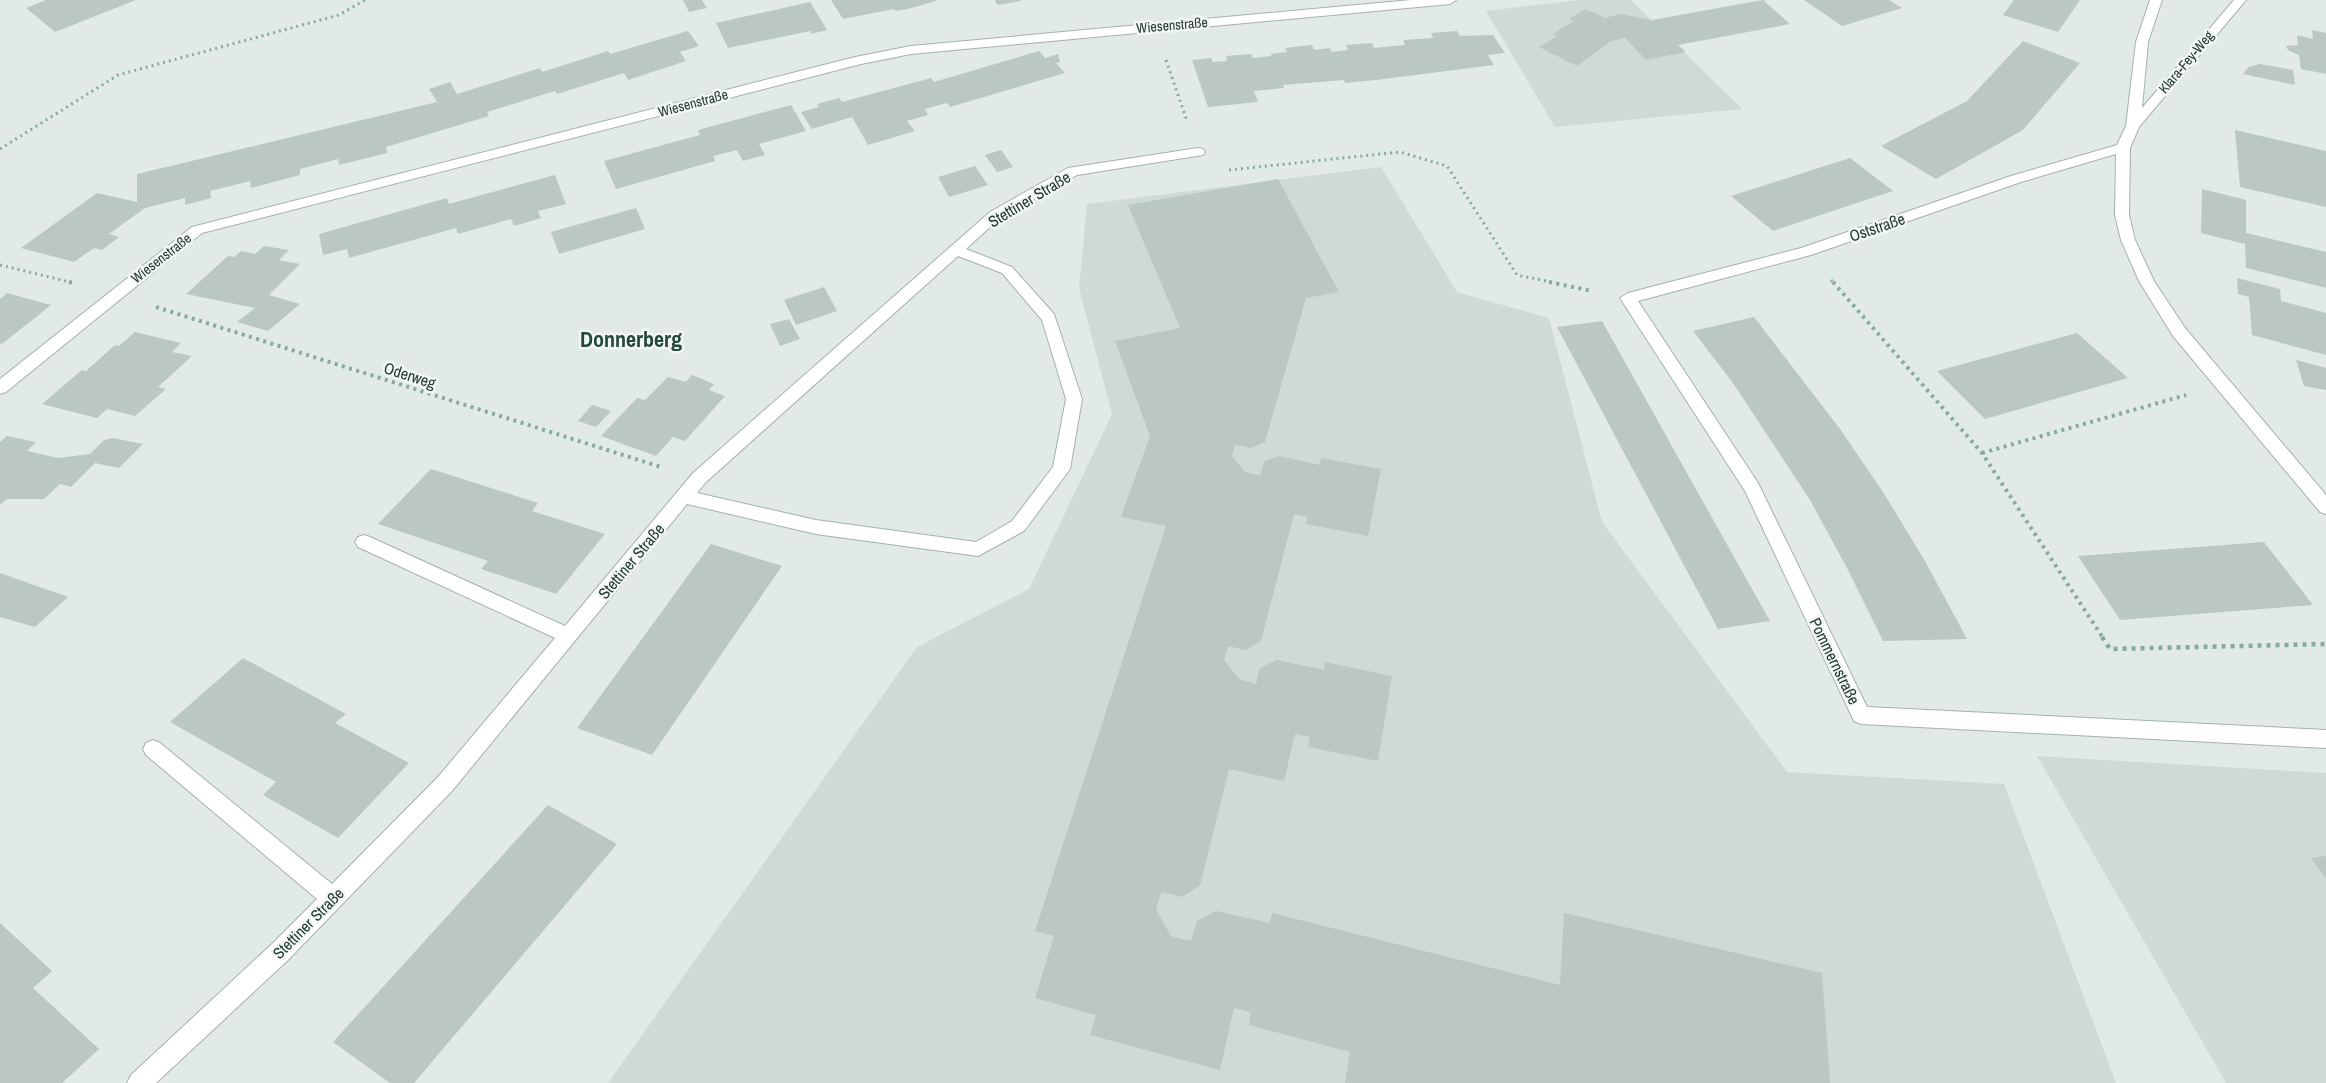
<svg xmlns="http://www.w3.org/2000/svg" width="2326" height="1083" font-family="'Archivo Narrow',sans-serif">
<rect width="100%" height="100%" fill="#e2eae6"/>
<g fill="#d0dad5">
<path d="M1579,0H1631L1742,109L1555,127L1486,11Z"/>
<path d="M1381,167L1457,292L1549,318L1602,522L1787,772L2004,784L2116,1083H608L917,647L1029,589L1112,414L1079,288L1087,204Z"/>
<path d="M2037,756L2326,773V1083H2226Z"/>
</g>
<g fill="#bac7c2">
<path d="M46,0H136L55,32L26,8Z"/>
<path d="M683,0H702L707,8L689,12Z"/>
<path d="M831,0H935L936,1L908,9L895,11L894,9L843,19Z"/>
<path d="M995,0H1021V1L997,5Z"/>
<path d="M1763,0L1790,24L1678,45L1686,52L1646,60L1625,38L1611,41L1577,66L1539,47L1557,36L1553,34L1574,21L1569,19L1586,9L1605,18L1620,14L1652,20Z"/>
<path d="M1804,0H1889L1902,8L1842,26Z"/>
<path d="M2014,0H2080L2058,32L2003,15Z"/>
<path d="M810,2L827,30L811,34L810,31L728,48L716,23Z"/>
<path d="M2312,30L2326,33V74L2301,69L2299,55L2288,50L2286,46L2298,45L2297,35L2313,39Z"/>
<path d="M688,31L699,46L680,52L686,61L628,80L624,73L557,94L555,91L487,112L489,116L386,147L387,153L339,165L338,159L300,169V175L251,188L250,181L210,191L211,198L185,205V198L145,208L109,234L119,237L102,250L94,248L74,262L21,248L97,193L137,202V174L437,102L429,89L450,82L457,94L540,68L542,72L608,51L610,54Z"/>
<path d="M1457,31L1460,36L1493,35L1505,53L1488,55L1494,65L1376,80L1345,83L1344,80L1283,85L1284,88L1254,91L1258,102L1208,107L1192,60L1211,58L1213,62L1227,61L1226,56L1251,54L1253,58L1272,56L1270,54L1287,52L1285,48L1312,45L1314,50L1330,48L1331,52L1348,50L1346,45L1372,43L1374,48L1405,45L1403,40L1433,38L1431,33Z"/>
<path d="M2023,41L2080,63L2023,130L1936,179L1881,146L1967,101Z"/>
<path d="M1039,51L1045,58L1058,54L1060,62L1056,63L1065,73L950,107L947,103L925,109L928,115L907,121L915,131L868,145L852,117L812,129L801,112L819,107L817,104L839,98L842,102L931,78L934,82Z"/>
<path d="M2260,64L2293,70L2295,85L2243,74L2249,67Z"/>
<path d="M791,105L806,131L759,144L765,155L743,161L737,150L713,156L715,161L616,189L604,161L700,135L698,130Z"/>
<path d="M2235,130L2326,151V207L2240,187Z"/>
<path d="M1001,150L1013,167L997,172L985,155Z"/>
<path d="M1850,158L1893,191L1773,231L1731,196Z"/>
<path d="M975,166L988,185L949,197L938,177Z"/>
<path d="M555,175L566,204L538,211L541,218L514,226L511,219L458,234L456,228L349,258L347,249L323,255L319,234L447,198L449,204Z"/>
<path d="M1278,179L1339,292L1306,298L1265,442L1251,448L1235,445L1232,456L1245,472L1260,475L1264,462L1279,456L1320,465L1321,458L1381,469L1368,536L1306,524L1307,517L1294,514L1261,641L1246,650L1228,646L1224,660L1239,679L1256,684L1260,668L1277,660L1324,670L1325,662L1392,676L1378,761L1308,747L1310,737L1295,734L1284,781L1229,769L1200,885L1182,897L1161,892L1156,910L1171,936L1191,941L1197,921L1216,911L1270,923L1272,913L1560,985L1564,913L1822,973L1830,1083H1345L1350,1052L1249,1025L1251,1012L1234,1008L1220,1070L1090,1035L1096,1015L1035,998L1054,936L1035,931L1166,526L1121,517L1150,436L1115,341L1180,328L1128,205Z"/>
<path d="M2202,189L2246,200V233L2326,252V288L2246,268L2245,244L2201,233Z"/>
<path d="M636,208L645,229L559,254L551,232Z"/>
<path d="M264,246L289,250L279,260L300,264L269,295L300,304L268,331L237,322L255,308L186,294L228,256L234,257L241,251L255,254Z"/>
<path d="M2237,278L2280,289L2281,301L2326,313V355L2252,335L2249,297L2238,294Z"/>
<path d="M824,287L837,311L796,325L784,300Z"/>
<path d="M7,293L51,305L2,344L0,343V299Z"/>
<path d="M1754,317L1840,429L1883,492L1925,561L1967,639L1883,641L1847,568L1810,500L1733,383L1693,331Z"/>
<path d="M789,319L800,339L780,346L770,324Z"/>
<path d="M1602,321L1683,466L1770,621L1718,629L1557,327Z"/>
<path d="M135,332L181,343L172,352L192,356L158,387L166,389L135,416L107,409L97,418L42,404L82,370L86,371L115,345L119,346Z"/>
<path d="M2077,333L2128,378L1985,419L1937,371Z"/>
<path d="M2296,360L2326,368V390L2304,386Z"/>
<path d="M692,375L714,384L709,390L725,396L685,441L673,437L656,456L601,436L637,398L645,400L668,377L686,382Z"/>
<path d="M592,405L611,411L596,427L578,421Z"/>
<path d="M7,436L36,442L27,451L58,458L90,454L104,440L113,438L143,444L119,468L95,463L71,487L60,484L44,499H7L0,505V442Z"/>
<path d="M431,469L538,503L532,511L605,534L556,594L481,569L488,561L378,524Z"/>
<path d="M2264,542L2313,605L2120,620L2078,556Z"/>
<path d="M711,544L782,566L652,755L577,728Z"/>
<path d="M0,573L68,597L35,627L0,617Z"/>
<path d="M243,658L346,714L335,723L409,763L338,838L263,795L276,782L170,722Z"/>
<path d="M548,805L617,844L414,1083H390L333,1042Z"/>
<path d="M2326,856V879L2311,858Z"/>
<path d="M0,923L52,971L33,988L99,1049L62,1083H0Z"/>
</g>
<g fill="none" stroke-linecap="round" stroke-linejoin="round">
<defs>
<g id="minor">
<path d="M1411,0H1456L1450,4L911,54L861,64L202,233L6,392L0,394V379L192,227L855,57L911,46Z"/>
<path d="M2150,0H2162L2148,42L2142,108L2234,0H2246L2139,127L2130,148L2129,215L2135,240L2154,281L2185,328L2326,495V514L2320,512L2173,336L2139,281L2121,240L2115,215L2116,154L2021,182L1811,255L1638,301L1758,483L1867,707L2326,730V748L1861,724L1854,721L1745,491L1620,298L1628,293L1801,248L2011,176L2117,145L2126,126L2136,42Z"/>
<path d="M1198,148L1203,149L1205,152L1203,155L1077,175L1000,218L966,249L1012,267L1054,314L1082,399L1070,469L1024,531L978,556L816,534L687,504L452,791L288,960L156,1083H127L131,1075L272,944L317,899L146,755L143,749L146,743L153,740L160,743L332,884L438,777L555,638L358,547L355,542L358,537L364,535L370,537L565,626L693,473L990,212L1068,168ZM958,256L1002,273L1042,320L1066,399L1053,467L1012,521L976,542L816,520L697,493L705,483Z"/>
</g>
</defs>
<use href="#minor" stroke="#a5b1ad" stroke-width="2"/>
<g stroke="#86aa9e" stroke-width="3" stroke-dasharray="2 4" stroke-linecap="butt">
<path d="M1166,60L1187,121"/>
<path d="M0,149L118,75L339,15L365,0"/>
<path d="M1229,170L1400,152L1447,166L1517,275L1556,283"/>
<path d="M0,265L74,283"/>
<path d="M1831,280L1834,283"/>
</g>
<g stroke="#86aa9e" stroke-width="4" stroke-dasharray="3 4.5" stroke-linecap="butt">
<path d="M69,282L74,283"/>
<path d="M1549,282L1592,291"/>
<path d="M1833,282L1982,453L2103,638"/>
<path d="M156,307L661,467"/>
<path d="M1982,453L2186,395"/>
</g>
<path stroke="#86aa9e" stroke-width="4.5" stroke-dasharray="4 5" stroke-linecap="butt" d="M2102,637L2110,649L2326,644"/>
<use href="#minor" fill="#fff" fill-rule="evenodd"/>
</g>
<g text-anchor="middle" stroke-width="5" stroke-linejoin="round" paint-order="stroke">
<g font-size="14" fill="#243933" stroke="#f2f7f4">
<text transform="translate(1172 25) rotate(-5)" y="5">Wiesenstraße</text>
<text transform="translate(2186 62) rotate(-50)" y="5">Klara-Fey-Weg</text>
<text transform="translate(693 103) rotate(-15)" y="5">Wiesenstraße</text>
<text transform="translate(161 258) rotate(-38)" y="5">Wiesenstraße</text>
</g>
<g font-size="16" fill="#243933" stroke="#f2f7f4">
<text transform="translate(1029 199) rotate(-31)" y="6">Stettiner Straße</text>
<text transform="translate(1877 227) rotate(-19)" y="6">Oststraße</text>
<text transform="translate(410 375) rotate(18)" y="6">Oderweg</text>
<text transform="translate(631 561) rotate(-50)" y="6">Stettiner Straße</text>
<text transform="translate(1835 661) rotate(64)" y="6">Pommernstraße</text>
<text transform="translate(308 923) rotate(-45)" y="6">Stettiner Straße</text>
</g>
<g font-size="22" font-weight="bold" fill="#23483e" stroke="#f2f7f4">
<text x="631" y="347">Donnerberg</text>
</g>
</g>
</svg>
